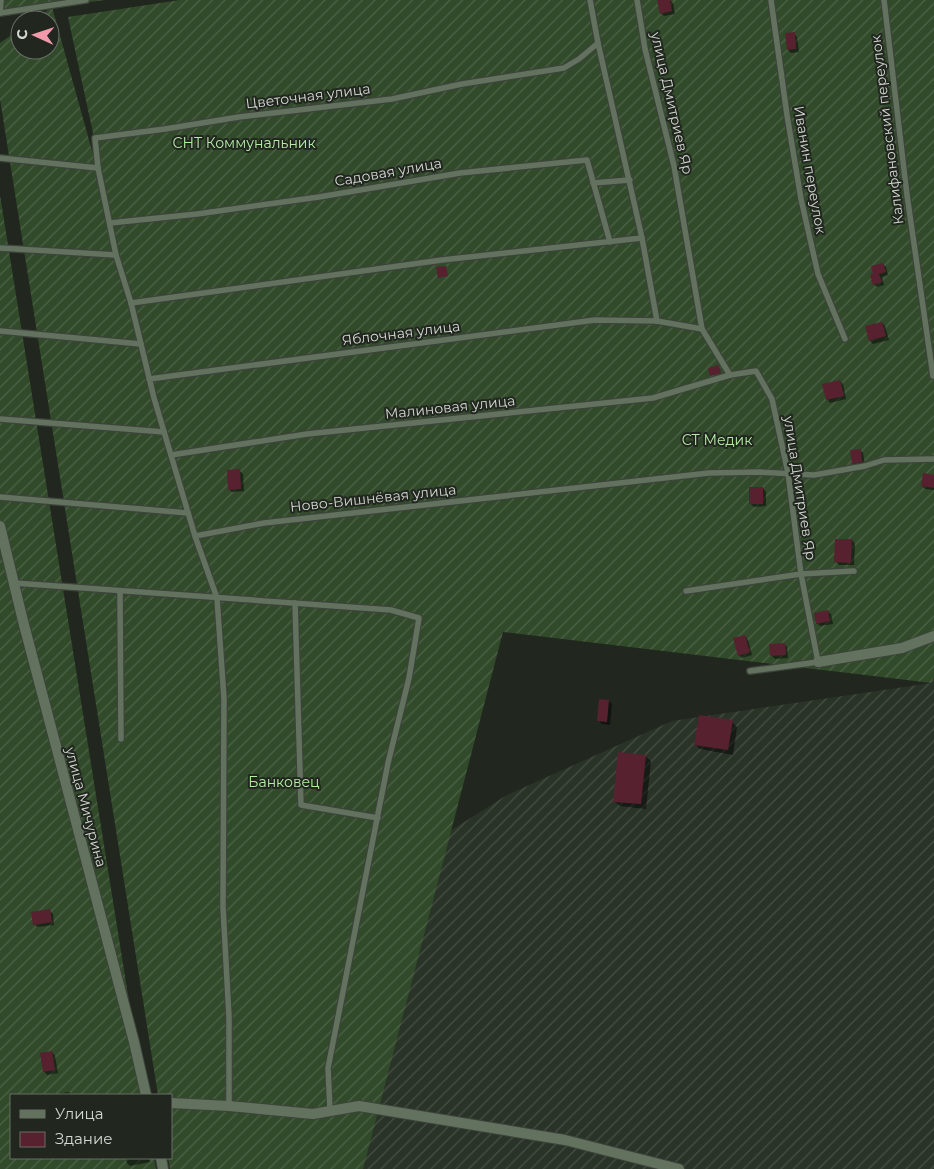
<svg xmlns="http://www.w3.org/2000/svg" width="934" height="1169" font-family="Montserrat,sans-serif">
<defs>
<pattern id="industrial-furrows" width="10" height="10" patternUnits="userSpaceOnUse" patternTransform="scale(1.25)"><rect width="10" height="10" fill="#2a3328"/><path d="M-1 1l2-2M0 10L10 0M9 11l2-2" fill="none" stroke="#485046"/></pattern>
<pattern id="garden-furrows" width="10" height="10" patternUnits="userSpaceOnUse" patternTransform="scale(1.25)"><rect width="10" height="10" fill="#314a2a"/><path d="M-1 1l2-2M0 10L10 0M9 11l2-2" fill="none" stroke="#4e6348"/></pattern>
</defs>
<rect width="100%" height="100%" fill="#21271f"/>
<path fill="url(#industrial-furrows)" d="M934,679V1169H337L382,874L507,795L672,721L932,683Z"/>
<g fill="url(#garden-furrows)">
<path d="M2,0H105L52,7L113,226L68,17L180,0H934V677L932,683L503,632L363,1169H170L168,1158H171V1095H158L0,99V43L20,29V50H50V20H33L51,8L0,13Z"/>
<path d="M0,195L144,1095H11V1158H154L156,1169H0Z"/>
</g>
<g fill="#0007">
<path d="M666,0H670L673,3L675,14L664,16L661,13Z"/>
<path d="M794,34L797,37L799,52L791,53L788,50Z"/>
<path d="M883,264L886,267L888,275L882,277L884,285L877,287L874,284L875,274Z"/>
<path d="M882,323L885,326L889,340L873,344L870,341L866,327Z"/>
<path d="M840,381L843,384L846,399L830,403L827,399Z"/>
<path d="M860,450L863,453L865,465L856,466L853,463Z"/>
<path d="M240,471L243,474L244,491L232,492L229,489Z"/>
<path d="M934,476V490L925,489L922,486Z"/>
<path d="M763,488L766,492V506L754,507L750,503Z"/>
<path d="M852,540L855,544L854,565H839L836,562Z"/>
<path d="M827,611L831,614L833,624L820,626L817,623Z"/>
<path d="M745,636L748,640L752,655L742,658L739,655Z"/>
<path d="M784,644L787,647L788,658L775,659L772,656Z"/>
<path d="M609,701L612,704L610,725L602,724L599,721Z"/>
<path d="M732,722L737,727L733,755L700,749L695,744Z"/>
<path d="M645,756L651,761L646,809L620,806L614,801Z"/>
<path d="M50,911L53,914L54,925L37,927L34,924Z"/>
<path d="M52,1052L55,1056L58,1073L47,1075L44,1071Z"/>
<path d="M69,1092L71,1094H69V1095H59L58,1094Z"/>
<path d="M126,1158H149L150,1162L130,1166L127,1163Z"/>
</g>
<g fill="#57212f">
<path d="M657,0H670L672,11L660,14Z"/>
<path d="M795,32L796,49L787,50L785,33Z"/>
<path d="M883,263L886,272L879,274L882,282L873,285L870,275L873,274L871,266Z"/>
<path d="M446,266L448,276L438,278L436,267Z"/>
<path d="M882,322L886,336L869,341L865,326Z"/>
<path d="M719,365L721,373L710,376L708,368Z"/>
<path d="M840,380L844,396L826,400L822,384Z"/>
<path d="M861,449L862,462L852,464L850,450Z"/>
<path d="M240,469L241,489L228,490L227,470Z"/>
<path d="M923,473L934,475V488L921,486Z"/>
<rect x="749" y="487" width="14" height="17"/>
<path d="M835,539H852L851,563L834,562Z"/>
<path d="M828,610L830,621L816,624L814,613Z"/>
<path d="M745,635L750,652L738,656L733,638Z"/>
<path d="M785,643L786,655L770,656L769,644Z"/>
<path d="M599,699L609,700L607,722L597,721Z"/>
<path d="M699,715L733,720L728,750L694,745Z"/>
<path d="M618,752L646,755L641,804L613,802Z"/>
<path d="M50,909L52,922L33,925L31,912Z"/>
<path d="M52,1051L55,1070L43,1072L40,1053Z"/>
</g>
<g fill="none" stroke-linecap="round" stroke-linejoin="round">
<defs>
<g id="lane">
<path d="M637,0L645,49L674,166L702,329"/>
<path d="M771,0L787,115L801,199L818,274L845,339"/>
<path d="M884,0L907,195L933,376"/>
<path d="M0,13L86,0"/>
<path d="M0,13L1,0"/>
<path d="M598,43L642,238L657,321L702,329L730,375L756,371L772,399L788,473L801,574L818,662L750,671"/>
<path d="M0,158L98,168L95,138L165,129L239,117L392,99L462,84L564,68L579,59L598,43L590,0"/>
<path d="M98,168L116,255L131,303L154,398L195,536L264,523L709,473L759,472L814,475L865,466L884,460L934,459"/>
<path d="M593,183L630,180"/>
<path d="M110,223L197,214L319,197L460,173L587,160L610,242"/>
<path d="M0,248L116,255"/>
<path d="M131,303L442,260L642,238"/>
<path d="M0,331L141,344"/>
<path d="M149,379L595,320L657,321"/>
<path d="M0,419L164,432"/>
<path d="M171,455L307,434L653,398L730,375"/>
<path d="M0,497L188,513"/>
<path d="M195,536L217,598L224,699L223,907L229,1017V1106"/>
<path d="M14,583L391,610L419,618L409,678L388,763L328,1068L330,1110"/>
<path d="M120,591L121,739"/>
<path d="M686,591L801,574L854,571"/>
<path d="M295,603L301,805L378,818"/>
</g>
<g id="street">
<path d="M0,526L23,621L134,1042L146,1095"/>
<path d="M818,662L902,648L934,636"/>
<path d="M171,1103L229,1106L313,1114L359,1106L565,1140L679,1169"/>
<path d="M161,1158L163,1169"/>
</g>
</defs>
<use href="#lane" stroke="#3e433c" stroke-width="8"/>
<use href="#street" stroke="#3e433c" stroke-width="12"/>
<use href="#lane" stroke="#62725e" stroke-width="5.5"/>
<use href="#street" stroke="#62725e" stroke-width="10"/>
</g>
<g text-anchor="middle" stroke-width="4" stroke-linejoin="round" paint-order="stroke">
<g font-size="14" fill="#d4d8d3" stroke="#21271f">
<text transform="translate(308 96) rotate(-7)" y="5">Цветочная улица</text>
<text transform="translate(672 103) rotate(77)" y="5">улица Дмитриев Яр</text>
<text transform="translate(887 130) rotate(-97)" y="5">Калифановский переулок</text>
<text transform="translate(810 170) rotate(80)" y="5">Иванин переулок</text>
<text transform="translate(388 172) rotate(-10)" y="5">Садовая улица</text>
<text transform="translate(401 333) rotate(-7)" y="5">Яблочная улица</text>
<text transform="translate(450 407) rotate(-6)" y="5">Малиновая улица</text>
<text transform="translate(800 488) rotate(81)" y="5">улица Дмитриев Яр</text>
<text transform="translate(373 498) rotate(-6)" y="5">Ново-Вишнёвая улица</text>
<text transform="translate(86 807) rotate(75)" y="5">улица Мичурина</text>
</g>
<g font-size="14" fill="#b4eca5" stroke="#21271f">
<text x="244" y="148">СНТ Коммунальник</text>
<text x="717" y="445">СТ Медик</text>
<text x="284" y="787">Банковец</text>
</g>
</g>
<rect x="10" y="1094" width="162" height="65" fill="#21271f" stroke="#696e67"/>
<rect x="20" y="1110" width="25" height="8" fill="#62725e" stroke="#696e67"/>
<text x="55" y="1119" font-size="15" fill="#d4d8d3">Улица</text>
<rect x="20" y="1132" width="25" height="15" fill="#57212f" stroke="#696e67"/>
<text x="55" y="1144" font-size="15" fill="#d4d8d3">Здание</text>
<g transform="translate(35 35) rotate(273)"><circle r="24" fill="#21271f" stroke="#696e67"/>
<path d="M0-4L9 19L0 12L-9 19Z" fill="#f29aac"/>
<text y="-8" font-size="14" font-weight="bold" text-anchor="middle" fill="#d4d8d3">С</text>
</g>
</svg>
